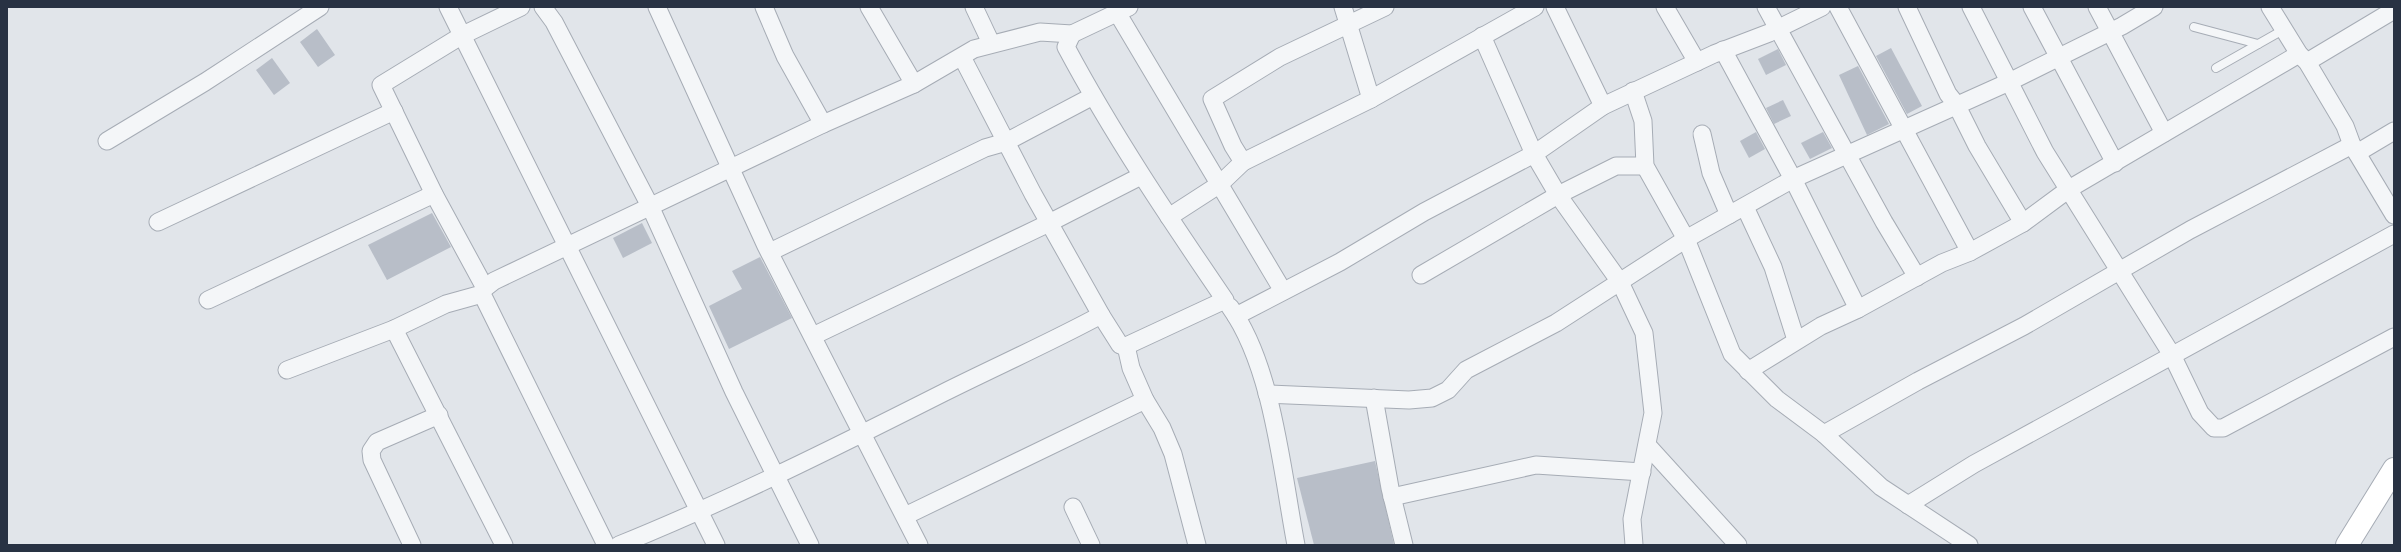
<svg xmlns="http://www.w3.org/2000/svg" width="2401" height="552" font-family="'PT Sans',sans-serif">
<rect width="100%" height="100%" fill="#e1e5ea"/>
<g fill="#b8bec8">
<path d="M317,29L335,55L318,67L300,42Z"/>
<path d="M1891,48L1922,106L1907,114L1876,56Z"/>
<path d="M1778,49L1786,65L1766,75L1758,59Z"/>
<path d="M272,58L290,83L274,95L256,70Z"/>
<path d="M1858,66L1889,124L1867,135L1839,75Z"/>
<path d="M1783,100L1791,116L1774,124L1766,108Z"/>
<path d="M1756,132L1765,149L1749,158L1740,141Z"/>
<path d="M1823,132L1832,148L1810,159L1801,143Z"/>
<path d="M432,213L451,247L387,280L368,245Z"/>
<path d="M642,223L652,243L623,258L613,238Z"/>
<path d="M760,257L792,318L729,349L709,306L742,289L732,271Z"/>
<path d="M1375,461L1394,545H1314L1297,478Z"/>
</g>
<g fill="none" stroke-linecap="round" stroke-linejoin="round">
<defs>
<g id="lane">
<path d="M2194,27L2258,44"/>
<path d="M2216,68L2283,30"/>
</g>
<g id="street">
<path d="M448,7L716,545"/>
<path d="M543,7L554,22L650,206L734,392L810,545"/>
<path d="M657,7L766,246L919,545"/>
<path d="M764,7L785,56L823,124"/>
<path d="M869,7L914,84"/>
<path d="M974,7L991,43"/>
<path d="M1343,7L1371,99"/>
<path d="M1555,7L1603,106"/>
<path d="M1665,7L1697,62"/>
<path d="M1766,7L1884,222L1917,277"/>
<path d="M1838,7L1970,252"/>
<path d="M1907,7L1948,94L1956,104L1977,146L2023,223"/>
<path d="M1971,7L2045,152L2172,355L2200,413L2214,428H2223L2394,337"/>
<path d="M2032,7L2115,163"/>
<path d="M2097,7L2164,133"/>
<path d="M2270,7L2299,54L2307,62L2345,126L2352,145L2394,215"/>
<path d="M1118,14L1283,291"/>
<path d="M1482,36L1534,154L1558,195L1620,282L1644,333L1653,413L1632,519L1634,545"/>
<path d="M1723,50L1793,179L1858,309"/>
<path d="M962,57L1033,194L1101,315"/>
<path d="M2307,62L2394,10"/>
<path d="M1633,91L1643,121L1645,166L1686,239L1732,354L1777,399L1824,434L1881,487L1969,545"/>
<path d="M1702,134L1711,173L1729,215"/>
<path d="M107,141L205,82L320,7"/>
<path d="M2357,153L2394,131"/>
<path d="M1243,162L1233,146L1212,99L1280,57L1385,7"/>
<path d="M1745,207L1773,267L1796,340"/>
<path d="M1169,217L1220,184L1243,162L1371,99L1535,7"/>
<path d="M158,222L394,111"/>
<path d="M770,252L985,148L1006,142L1093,96"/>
<path d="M1421,275L1558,195L1616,166H1645"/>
<path d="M485,288L434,194L381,85L461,36L521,7"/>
<path d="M208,300L434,194"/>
<path d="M1230,307C1273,367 1282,472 1296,545"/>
<path d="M1236,316L1340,262L1424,212L1534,154L1603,106L1714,54L1769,33L1822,7"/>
<path d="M394,329L504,545"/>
<path d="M813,336L1049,223L1141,176"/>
<path d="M1126,346L1131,368L1145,400L1162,428L1173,454L1197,545"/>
<path d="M287,370L394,329L446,304L482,294"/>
<path d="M1748,371L1821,326L1858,309L1942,263L1970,252L2023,223L2069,189L2299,54"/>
<path d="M1267,394L1409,400L1432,398L1448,390L1466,370L1556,323L1686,239L1793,179L2009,82L2122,26L2154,7"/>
<path d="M1374,398L1390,488L1404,545"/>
<path d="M1824,434L1918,381L2024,326L2190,230L2352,145"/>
<path d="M1648,446L1738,545"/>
<path d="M1392,497L1536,465L1642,472"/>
<path d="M1908,505L1974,464L2394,234"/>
<path d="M1073,507L1091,545"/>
<path d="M905,516L1145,400"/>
<path d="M412,545L372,460L371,451L377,442L439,415"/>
<path d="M606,545L482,294L485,288L494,281L823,124L914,84L974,49L1040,32L1072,34L1129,7"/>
<path d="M619,545C730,500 836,447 943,393C995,367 1049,343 1101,315L1120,345L1126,346L1225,300C1169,218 1113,135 1066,47L1072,34"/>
</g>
<path id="secondary" d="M2347,545L2394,469"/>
</defs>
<use href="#lane" stroke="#a6acb5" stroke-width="10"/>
<use href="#street" stroke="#a6acb5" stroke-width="19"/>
<use href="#secondary" stroke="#a6acb5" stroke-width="24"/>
<use href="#lane" stroke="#f4f6f8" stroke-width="8"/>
<use href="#street" stroke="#f4f6f8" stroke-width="17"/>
<use href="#secondary" stroke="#fff" stroke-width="22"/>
</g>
<rect width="2401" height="552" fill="none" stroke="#283243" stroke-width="16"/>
</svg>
